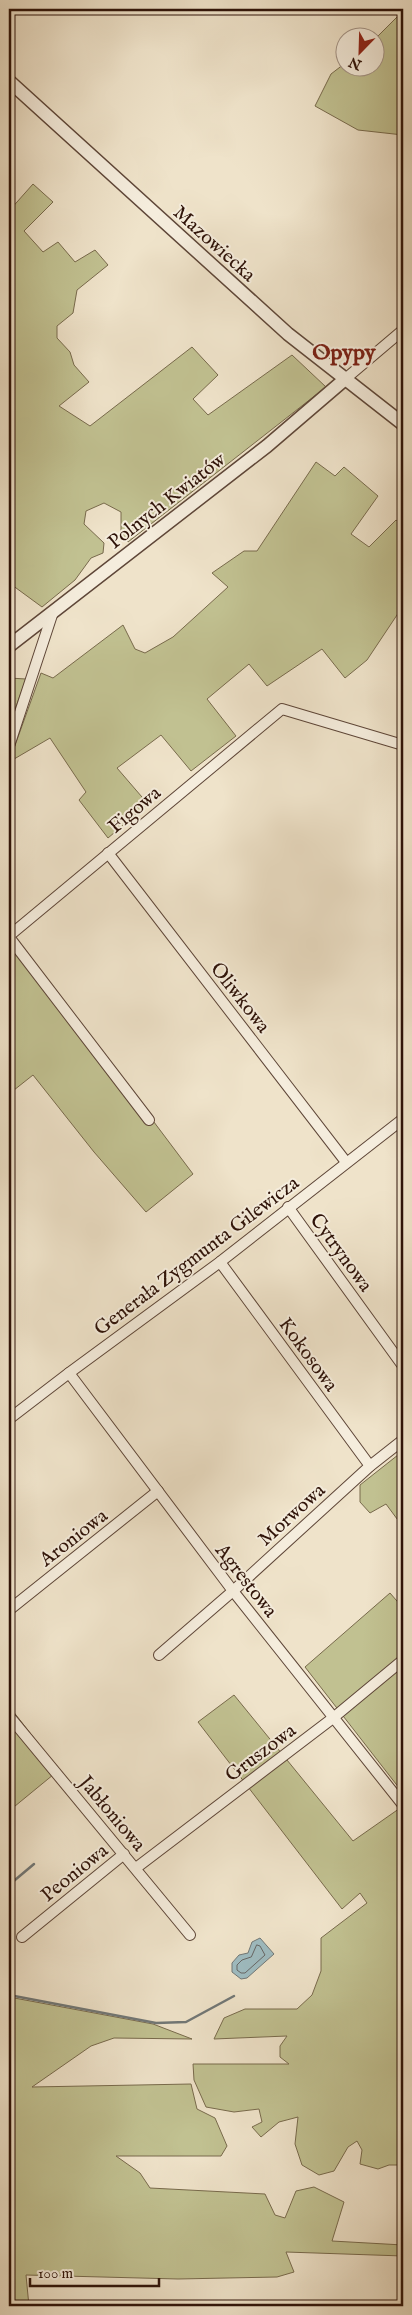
<svg xmlns="http://www.w3.org/2000/svg" width="412" height="2315" font-family="'IM FELL English',serif">
<rect width="100%" height="100%" fill="#efe3ca"/>
<filter id="stains"><feTurbulence type="fractalNoise" baseFrequency=".004" numOctaves="4"/><feColorMatrix values="0 0 0 0 .2 0 0 0 0 .09 0 0 0 0 .02 0 0 0 .5 -.17"/></filter>
<radialGradient id="worn" r=".72"><stop offset=".6" stop-color="#630" stop-opacity="0"/><stop offset="1" stop-color="#630" stop-opacity=".3"/></radialGradient>
<g fill="#c1c191" stroke="#786a4c">
<path d="M403,11V135L358,130L315,106L331,74L344,64V68H374L375,39Z"/>
<path d="M33,184L53,202L24,231L43,252L58,242L75,262L95,250L108,265L77,290L73,313L57,326V338L70,352L74,365L89,382L59,406L90,426L192,347L218,375L193,399L208,415L292,355L326,387L128,542L121,533V512L104,503L86,511L84,524L104,543L103,553L91,558L75,580L42,607L12,585L9,587V211Z"/>
<path d="M316,462L335,476L344,467L378,496L351,534L369,547L396,520L403,526V606L367,660L345,678L322,649L267,686L249,664L207,699L236,736L191,771L161,735L117,768L148,804L108,838L79,800L86,792L50,738L9,762L41,673L53,678L123,625L135,649L145,653L173,637L228,587L212,573L244,551H257Z"/>
<path d="M9,678L26,679L9,726Z"/>
<path d="M9,929L193,1174L146,1212L94,1152L33,1075L9,1094Z"/>
<path d="M403,1451V1527L386,1504L370,1513L360,1502V1485Z"/>
<path d="M390,1593L403,1608V1793L305,1667Z"/>
<path d="M234,1695L353,1841L403,1806V2165H389L378,2169L360,2164L362,2150L357,2141L348,2147L334,2171L319,2175L302,2165L295,2144L298,2117L279,2122L261,2137L252,2127L262,2122L259,2109L234,2112L206,2107L194,2080L193,2064H289L280,2057V2046L287,2036L214,2039L224,2018L245,2009H297L312,1995L321,1971V1938L367,1903L360,1893L342,1909L198,1722Z"/>
<path d="M9,1706L59,1770L9,1811Z"/>
<path d="M9,1997L153,2024L192,2039L114,2038L91,2046L32,2087L191,2084L197,2109L215,2118L227,2146L221,2156H116L140,2173L150,2188L265,2194L275,2215L285,2218L296,2191L314,2187L344,2202L332,2241L403,2245V2256L286,2252L294,2272L277,2277L178,2279L26,2275L29,2306H9Z"/>
</g>
<path fill="#9ebbc0" stroke="#717776" d="M260,1938L274,1954L247,1978L241,1979L232,1972V1963L239,1955L248,1953L252,1942Z"/>
<g fill="none" stroke-linecap="round" stroke-linejoin="round">
<path stroke="#666664" stroke-width="1" d="M257,1945L260,1946L265,1955L245,1973H241L237,1970V1965L242,1960L251,1957Z"/>
<g stroke="#717776" stroke-width="2.5">
<path d="M9,1885L34,1864"/>
<path d="M9,1995L156,2023L186,2022L234,1996"/>
</g>
<defs>
<g id="minor">
<path d="M344,380L403,330"/>
<path d="M9,746L53,612"/>
<path d="M108,853L346,1162"/>
<path d="M9,936L282,709L403,745"/>
<path d="M9,937L149,1120"/>
<path d="M288,1207L403,1366"/>
<path d="M220,1262L370,1466"/>
<path d="M69,1373L233,1591L403,1805"/>
<path d="M9,1419L69,1373L220,1262L403,1119"/>
<path d="M9,1610L158,1491"/>
<path d="M159,1655L233,1591L370,1466L403,1440"/>
<path d="M9,1716L190,1935"/>
<path d="M136,1868L333,1718L403,1660"/>
<path d="M22,1937L124,1854"/>
</g>
<g id="tertiary">
<path d="M9,81L288,334L403,424"/>
<path d="M9,646L267,446L344,380"/>
</g>
</defs>
<use href="#minor" stroke="#5e4638" stroke-width="12"/>
<use href="#tertiary" stroke="#5e4638" stroke-width="15"/>
<use href="#minor" stroke="#f5eddd" stroke-width="10"/>
<use href="#tertiary" stroke="#f5eddd" stroke-width="12"/>
</g>
<g text-anchor="middle" stroke-width="4" stroke-linejoin="round" paint-order="stroke">
<g font-size="20" fill="#2e1208" stroke="#f5eddd">
<text transform="translate(215 243) rotate(42)" y="7">Mazowiecka</text>
<text transform="translate(166 500) rotate(-38)" y="7">Polnych Kwiatów</text>
<text transform="translate(134 809) rotate(-40)" y="7">Figowa</text>
<text transform="translate(241 997) rotate(52)" y="7">Oliwkowa</text>
<text transform="translate(342 1252) rotate(54)" y="7">Cytrynowa</text>
<text transform="translate(196 1255) rotate(-37)" y="7">Generała Zygmunta Gilewicza</text>
<text transform="translate(309 1354) rotate(54)" y="7">Kokosowa</text>
<text transform="translate(291 1514) rotate(-42)" y="7">Morwowa</text>
<text transform="translate(73 1537) rotate(-38)" y="7">Aroniowa</text>
<text transform="translate(247 1580) rotate(52)" y="7">Agrestowa</text>
<text transform="translate(260 1752) rotate(-37)" y="7">Gruszowa</text>
<text transform="translate(113 1813) rotate(50)" y="7">Jabłoniowa</text>
<text transform="translate(74 1872) rotate(-39)" y="7">Peoniowa</text>
</g>
<g font-size="22" font-weight="bold" fill="#7a1f14" stroke="#f5eddd">
<text x="344" y="359">Opypy</text>
</g>
</g>
<rect width="412" height="2315" fill="none" stroke="#efe3ca" stroke-width="30"/>
<rect x="10" y="10" width="392" height="2295" fill="none" stroke="#2e1208" stroke-width="2.5"/>
<rect x="15" y="15" width="382" height="2285" fill="none" stroke="#2e1208"/>
<g transform="translate(360 52) rotate(203)"><circle r="24" fill="#f5eddd" stroke="#a59588"/>
<path d="M0-4L9 19L0 12L-9 19Z" fill="#8f2418"/>
<text y="-8" font-size="14" font-weight="bold" text-anchor="middle" fill="#2e1208">N</text>
</g>
<path d="M30 2278v8h129v-8" fill="none" stroke="#2e1208" stroke-width="2.5"/>
<text x="38" y="2278" font-size="15" fill="#2e1208" stroke="#f5eddd" stroke-width="4" paint-order="stroke">100 m</text>
<rect width="100%" height="100%" filter="url(#stains)"/>
<rect width="100%" height="100%" fill="url(#worn)"/>
</svg>
